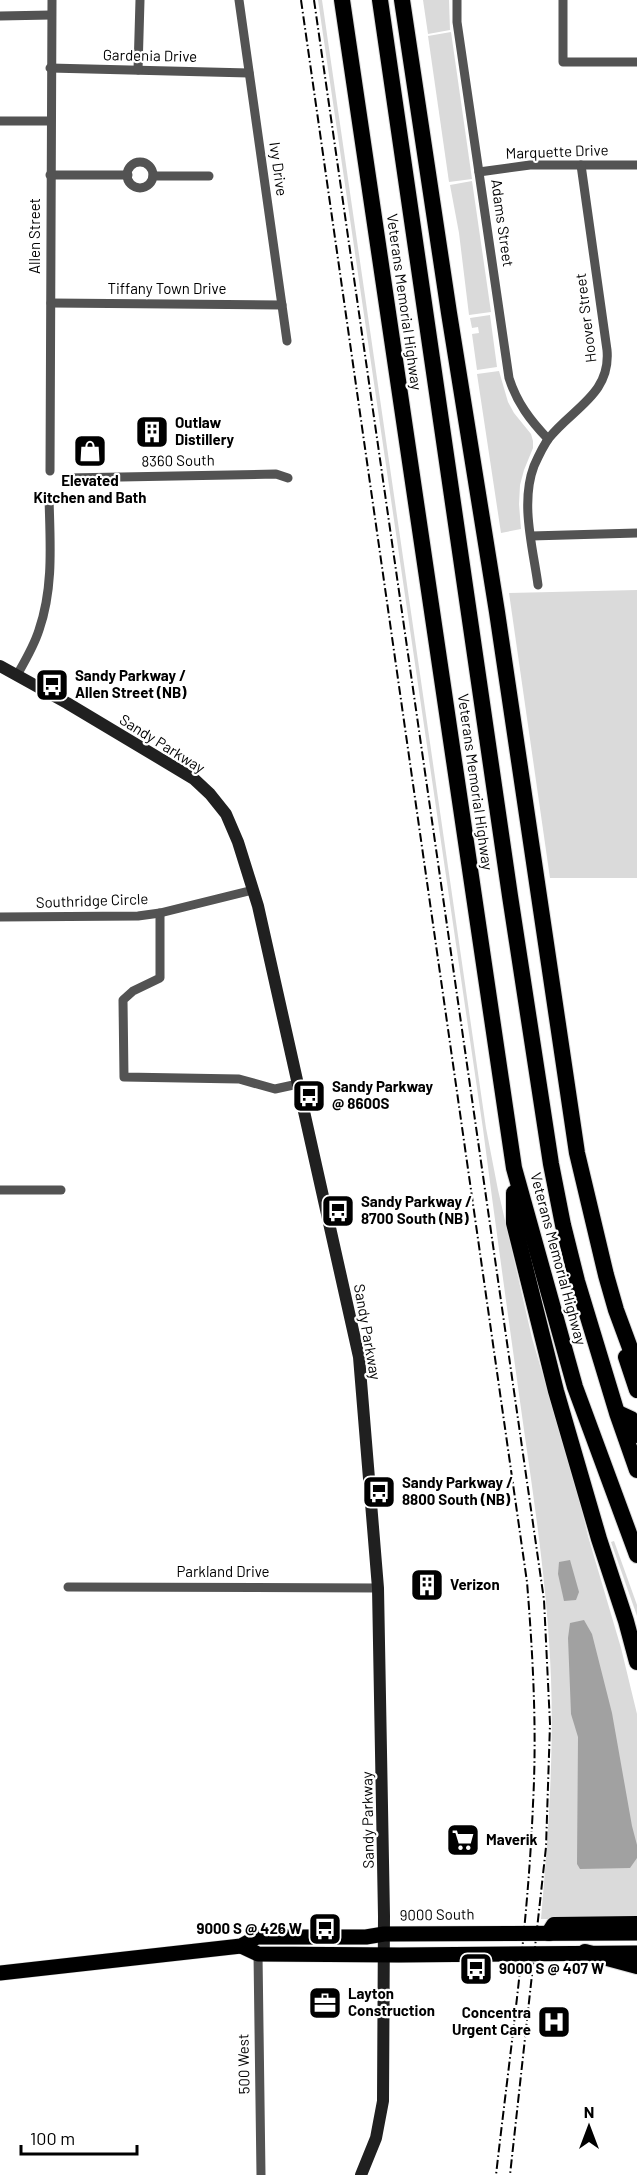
<svg xmlns="http://www.w3.org/2000/svg" width="637" height="2175" font-family="Barlow,sans-serif">
<rect width="100%" height="100%" fill="#fff"/>
<g fill="#dadada">
<path d="M318,0H322L486,1128L498,1190L532,1338L579,1498L588,1536L621,1648L637,1714V1916L610,1919H541C548,1838 554,1759 551,1678C548,1595 536,1513 524,1430C510,1330 496,1229 483,1129Z"/>
<path d="M423,0H449L450,30L428,34Z"/>
<path d="M451,32L472,179L449,182L428,36Z"/>
<path d="M472,181L491,312L469,315L459,233L450,185Z"/>
<path d="M490,315L497,367L477,370L472,334L479,333L478,327L472,328L470,318Z"/>
<path d="M499,371L508,402L514,413L531,434L533,441V448L524,470L520,485L519,504L521,529L501,533L477,374Z"/>
<path d="M637,590V878H550L509,593Z"/>
<path d="M614,1541L637,1605V1616L611,1542Z"/>
</g>
<g fill="#a1a1a1">
<path d="M570,1560L579,1592L576,1600L564,1601L558,1574L559,1562Z"/>
<path d="M584,1620L592,1634L612,1713L632,1826L637,1845V1858L630,1868L580,1869L577,1864L578,1737L571,1714L568,1638L570,1623Z"/>
</g>
<g fill="none" stroke-linecap="round" stroke-linejoin="round">
<defs>
<g id="primary">
<path d="M241,1946L258,1954L399,1955L637,1953"/>
<path d="M0,1973L241,1946L257,1937H366L384,1934L637,1933"/>
</g>
<g id="highway">
<path d="M342,0L514,1168L575,1387L637,1555"/>
<path d="M380,0L510,896L551,1164L563,1225L577,1281L617,1413L637,1470"/>
<path d="M402,0L449,313L497,612L577,1153L606,1275L616,1310L637,1367"/>
<path d="M514,1193V1223L556,1391L599,1539L626,1621L637,1662"/>
<path d="M626,1357L637,1390"/>
<path d="M618,1413L631,1419L637,1435"/>
<path d="M549,1933L554,1925L637,1924"/>
<path d="M585,1952L637,1966"/>
</g>
</defs>
<use href="#primary" stroke="#dbdbdb" stroke-width="16"/>
<use href="#highway" stroke="#dbdbdb" stroke-width="18"/>
<g stroke="#535353" stroke-width="9">
<path d="M239,0L287,341"/>
<path d="M457,0V22L509,378C517,403 530,420 548,439"/>
<path d="M563,0V62H637"/>
<path d="M0,16L51,15"/>
<path d="M50,68L249,73"/>
<path d="M138,70L140,0"/>
<path d="M0,121H50"/>
<circle cx="140" cy="175" r="13"/>
<path d="M479,172L530,165H637"/>
<path d="M50,175H128"/>
<path d="M153,176H209"/>
<path d="M51,303L282,305"/>
<path d="M50,471L52,0"/>
<path d="M67,478L276,474L288,478"/>
<path d="M531,536L637,533"/>
<path d="M538,585C533,548 520,503 534,466C538,457 543,446 549,438C573,408 611,394 607,350L581,165"/>
<path d="M17,675C25,661 34,646 39,630C54,587 50,541 49,497"/>
<path d="M160,913V978L133,991L123,1000L124,1077L239,1079L275,1089L298,1084"/>
<path d="M0,917L138,916L160,913L253,890"/>
<path d="M0,1190H61"/>
<path d="M68,1587L378,1588"/>
<path d="M258,1954L261,2175"/>
</g>
<path stroke="#202020" stroke-width="12" d="M0,666L67,703L194,779L210,794L226,814L238,842L258,906L359,1357L378,1588L384,1916L383,2101L376,2138L361,2175"/>
<use href="#primary" stroke="#000" stroke-width="15"/>
<use href="#highway" stroke="#000" stroke-width="16"/>
<g stroke="#000" stroke-width="2" stroke-dasharray="9 3 1.5 3" stroke-linecap="butt">
<path d="M301,0L527,1582C533,1656 537,1730 533,1804C528,1928 510,2052 496,2175"/>
<path d="M314,0L544,1600L550,1724L546,1847L510,2175"/>
</g>
</g>
<defs>
<symbol id="building-square" viewBox="-11 -11 22 22"><rect x="-9" y="-9" width="18" height="18" rx="4" fill="#000" stroke="#fff"/><path d="M-4-6H4V6H1V3H-1V6H-4ZM-2.5-4.3h1.7v1.8h-1.7ZM.8-4.3h1.7v1.8H.8ZM-2.5-1h1.7V.8h-1.7ZM.8-1h1.7V.8H.8Z" fill="#fff"/></symbol>
<symbol id="shop-square" viewBox="-11 -11 22 22"><rect x="-9" y="-9" width="18" height="18" rx="4" fill="#000" stroke="#fff"/><path d="M-5-2.5h2.3a2.7 3.5 0 0 1 5.4 0H5L5.5 6h-11ZM-1.5-2.5h3a1.5 2.3 0 0 0-3 0Z" fill="#fff"/></symbol>
<symbol id="bus-square" viewBox="-11 -11 22 22"><rect x="-9" y="-9" width="18" height="18" rx="4" fill="#000" stroke="#fff"/><path d="M-5-6H5V4H4V6H2V4H-2V6H-4V4H-5ZM-3.5-4V0h7V-4ZM-3.5 1.2v1.5H-2V1.2ZM2 1.2v1.5H3.5V1.2Z" fill="#fff"/></symbol>
<symbol id="supermarket-square" viewBox="-11 -11 22 22"><rect x="-9" y="-9" width="18" height="18" rx="4" fill="#000" stroke="#fff"/><path d="M-6-5.5h2.5l.6 2H6L4.5 2H-2.5L-4.4-4H-6ZM-1.5 3.2a1.3 1.3 0 1 0 .1 0ZM3 3.2a1.3 1.3 0 1 0 .1 0Z" fill="#fff"/></symbol>
<symbol id="office-square" viewBox="-11 -11 22 22"><rect x="-9" y="-9" width="18" height="18" rx="4" fill="#000" stroke="#fff"/><path d="M-6-3h4V-5.5h4V-3h4V5H-6ZM-1-4.5V-3h2v-1.5ZM-6 0V1H6V0Z" fill="#fff"/></symbol>
<symbol id="hospital-square" viewBox="-11 -11 22 22"><rect x="-9" y="-9" width="18" height="18" rx="4" fill="#000" stroke="#fff"/><path d="M-5-5h3v3.5h4V-5h3V5h-3V1.5h-4V5h-3Z" fill="#fff"/></symbol>
</defs>
<g fill-rule="evenodd">
<use href="#building-square" x="133" y="413" width="38" height="38"/>
<use href="#shop-square" x="71" y="432" width="38" height="38"/>
<use href="#bus-square" x="33" y="666" width="38" height="38"/>
<use href="#bus-square" x="290" y="1077" width="38" height="38"/>
<use href="#bus-square" x="319" y="1192" width="38" height="38"/>
<use href="#bus-square" x="360" y="1473" width="38" height="38"/>
<use href="#building-square" x="408" y="1566" width="38" height="38"/>
<use href="#supermarket-square" x="444" y="1821" width="38" height="38"/>
<use href="#bus-square" x="306" y="1910" width="38" height="38"/>
<use href="#bus-square" x="457" y="1950" width="38" height="38"/>
<use href="#office-square" x="306" y="1984" width="38" height="38"/>
<use href="#hospital-square" x="535" y="2003" width="38" height="38"/>
</g>
<g text-anchor="middle" stroke-width="4.5" stroke-linejoin="round" paint-order="stroke">
<g font-size="15" fill="#000" stroke="#fff">
<text transform="translate(150 56) rotate(1)" y="5">Gardenia Drive</text>
<text transform="translate(557 152) rotate(-2)" y="5">Marquette Drive</text>
<text transform="translate(278 169) rotate(82)" y="5">Ivy Drive</text>
<text transform="translate(502 223) rotate(82)" y="5">Adams Street</text>
<text transform="translate(35 236) rotate(-90)" y="5">Allen Street</text>
<text x="167" y="294">Tiffany Town Drive</text>
<text transform="translate(404 302) rotate(82)" y="5">Veterans Memorial Highway</text>
<text transform="translate(586 318) rotate(-97)" y="5">Hoover Street</text>
<text transform="translate(178 461) rotate(-1)" y="5">8360 South</text>
<text transform="translate(162 744) rotate(32)" y="5">Sandy Parkway</text>
<text transform="translate(475 782) rotate(82)" y="5">Veterans Memorial Highway</text>
<text transform="translate(92 901) rotate(-2)" y="5">Southridge Circle</text>
<text transform="translate(558 1259) rotate(75)" y="5">Veterans Memorial Highway</text>
<text transform="translate(367 1332) rotate(80)" y="5">Sandy Parkway</text>
<text x="223" y="1577">Parkland Drive</text>
<text transform="translate(368 1820) rotate(-91)" y="5">Sandy Parkway</text>
<text transform="translate(437 1915) rotate(-1)" y="5">9000 South</text>
<text transform="translate(244 2064) rotate(-91)" y="5">500 West</text>
</g>
<g font-size="15" font-weight="bold" fill="#000" stroke="#fff" text-anchor="start">
<text x="175" y="428">Outlaw<tspan x="175" dy="17">Distillery</tspan></text>
<text x="90" y="486" text-anchor="middle">Elevated<tspan x="90" dy="17">Kitchen and Bath</tspan></text>
<text x="75" y="681">Sandy Parkway /<tspan x="75" dy="17">Allen Street (NB)</tspan></text>
<text x="332" y="1092">Sandy Parkway<tspan x="332" dy="17">@ 8600S</tspan></text>
<text x="361" y="1207">Sandy Parkway /<tspan x="361" dy="17">8700 South (NB)</tspan></text>
<text x="402" y="1488">Sandy Parkway /<tspan x="402" dy="17">8800 South (NB)</tspan></text>
<text x="450" y="1590">Verizon</text>
<text x="486" y="1845">Maverik</text>
<text x="302" y="1934" text-anchor="end">9000 S @ 426 W</text>
<text x="499" y="1974">9000 S @ 407 W</text>
<text x="348" y="1999">Layton<tspan x="348" dy="17">Construction</tspan></text>
<text x="531" y="2018" text-anchor="end">Concentra<tspan x="531" dy="17">Urgent Care</tspan></text>
</g>
</g>
<g transform="translate(589 2127)" stroke="#ffffff" stroke-width="4.5" paint-order="stroke">
<path d="M0-4.5L10 22L0 15L-10 22Z" fill="#000000"/>
<text y="-9" font-size="16" font-weight="bold" text-anchor="middle" fill="#000000">N</text>
</g>
<path d="M21 2145v9h116v-9" fill="none" stroke="#000000" stroke-width="3"/>
<text x="30" y="2145" font-size="18" fill="#000000" stroke="#ffffff" stroke-width="4.5" paint-order="stroke">100 m</text>
</svg>
